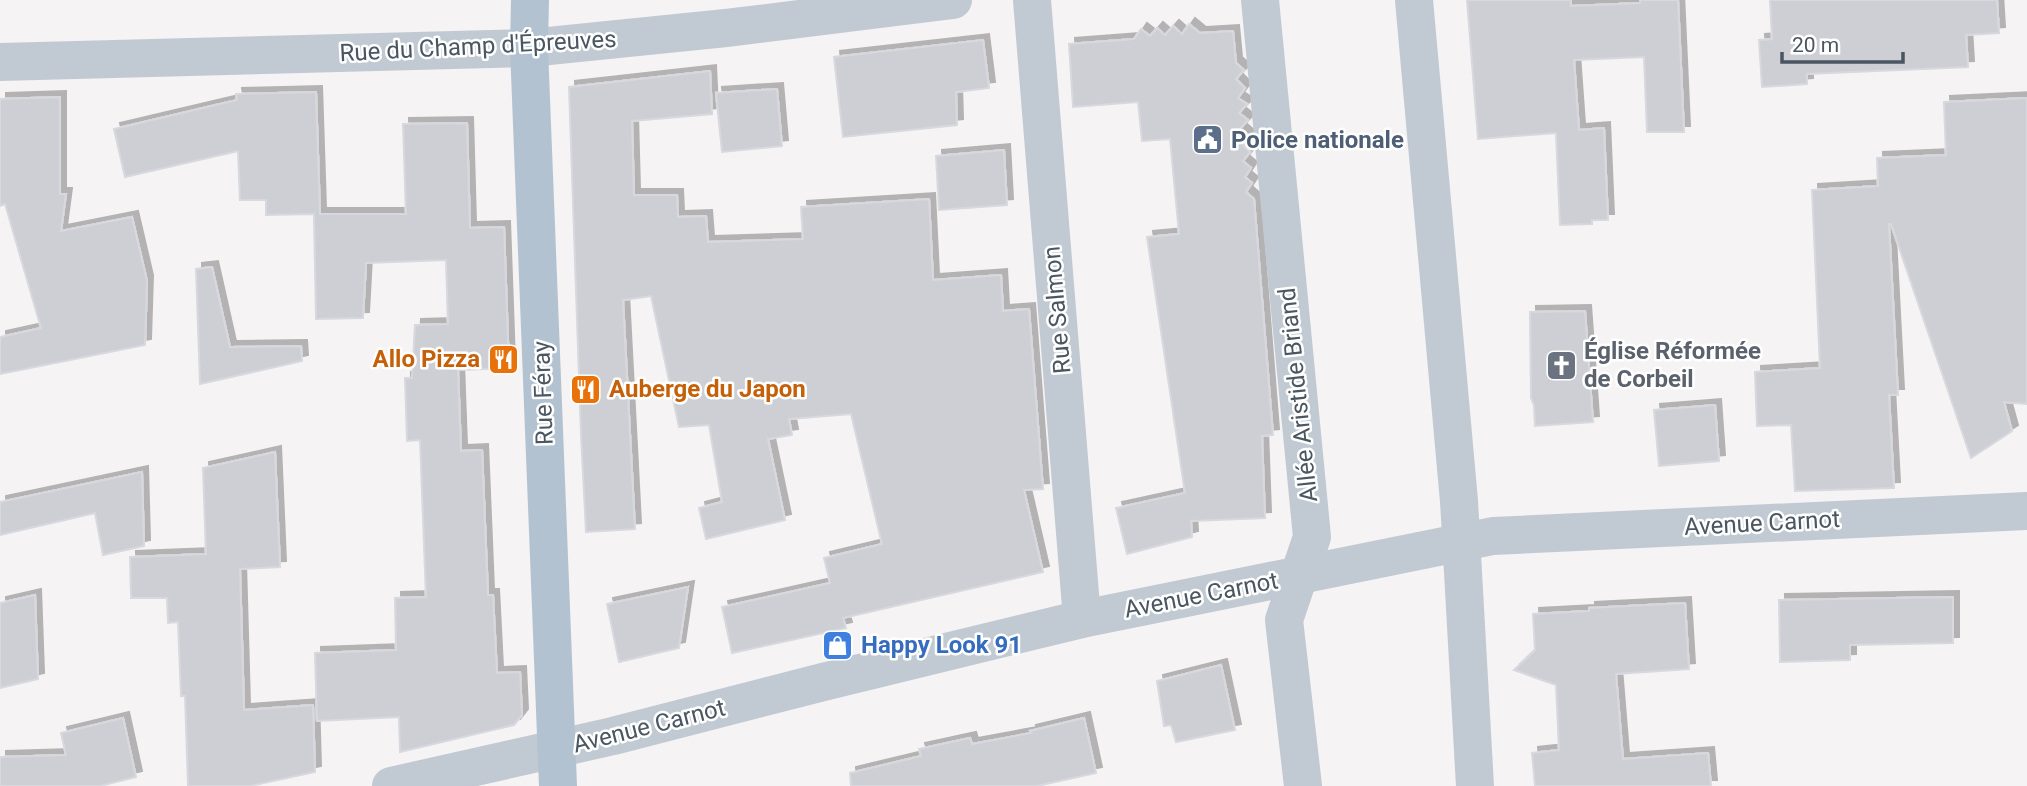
<svg xmlns="http://www.w3.org/2000/svg" width="2027" height="786" font-family="Roboto,sans-serif">
<defs>
<filter id="shadow"><feDropShadow dx="6" dy="-6" stdDeviation="0" flood-color="#0004"/></filter>
</defs>
<rect width="100%" height="100%" fill="#f5f3f3"/>
<g fill="#cdcfd5" stroke="#d7d9de" stroke-width="2" filter="url(#shadow)">
<path d="M1467,0H1571V6L1640,3V0H1678L1684,132H1647L1644,57L1574,60L1579,130L1604,128L1608,220H1592V224L1560,225L1556,133L1478,139Z"/>
<path d="M1770,0H1997L1999,33L1966,35L1968,67L1807,74V84L1762,87L1759,40L1772,39Z"/>
<path d="M1189,24L1200,33L1233,31L1236,63L1244,70L1236,79L1245,88L1238,98L1247,104L1239,113L1248,120L1240,129L1249,137L1243,145L1250,152L1243,161L1251,168L1245,177L1252,183L1246,192L1254,199L1273,435L1262,436L1265,518L1191,521L1192,537L1127,554L1116,508L1185,493L1147,237L1179,234L1170,139L1142,141L1138,102L1073,107L1069,44L1134,39L1141,29L1150,36L1157,28L1165,35L1173,26L1182,34Z"/>
<path d="M983,40L989,88L956,92L957,125L843,137L834,57Z"/>
<path d="M710,71L712,114L632,121L634,195H677L678,217L706,216L708,242L803,239L801,207L929,199L933,280L1001,275L1003,311L1029,309L1043,489L1024,490L1043,572L843,618L846,628L732,653L722,607L830,583L824,558L882,544L851,414L789,419L792,435L768,439L785,520L706,539L699,508L722,502L709,425L679,427L651,296L623,300L635,529L586,532L581,435L569,87Z"/>
<path d="M777,89L782,146L722,152L716,93Z"/>
<path d="M316,92L320,214H406L403,124L467,123L470,228L504,227L509,368L458,370L461,451L482,450L488,595H493L497,673L520,672L522,715L514,725L400,752L399,717L317,721L315,653L396,650L395,598L426,597L420,440L407,441L405,378H412L415,325L448,324L446,260L366,263L363,318L316,319L314,214L266,215V200H240L238,151L125,177L114,129L237,100L236,94Z"/>
<path d="M60,97V194H66L61,231L132,217L147,281L145,345L0,374V337L41,328L5,204L0,206V99Z"/>
<path d="M2027,98V404L2004,402L2012,431L1971,458L1891,224H1889L1898,395H1889L1894,488L1795,491L1791,425L1757,426L1755,372L1820,368L1812,190L1878,186L1877,158L1946,155L1944,102Z"/>
<path d="M1004,150L1007,205L939,210L936,156Z"/>
<path d="M212,267L230,347L301,346L302,361L200,384L196,269Z"/>
<path d="M1585,311L1593,422L1535,426L1534,405L1531,398L1530,312Z"/>
<path d="M1715,405L1719,461L1659,466L1654,410Z"/>
<path d="M275,452L280,567L240,569L244,710L313,705L315,772L250,786H188L185,696H181L178,622L168,623L167,598H131L130,557L206,554L203,468Z"/>
<path d="M142,472L144,546L103,555L95,513L0,535V502Z"/>
<path d="M688,587L679,648L619,662L607,604Z"/>
<path d="M35,595L38,679L0,688V603Z"/>
<path d="M1953,597V643L1850,645V660L1780,662L1779,600Z"/>
<path d="M1685,603L1689,669L1616,674L1623,759L1708,753L1711,786H1535L1532,753L1559,750L1556,685L1514,670L1535,650L1533,614L1589,611V608Z"/>
<path d="M1221,665L1235,730L1176,742L1171,725L1164,726L1157,681Z"/>
<path d="M123,718L136,777L100,786H0V757L66,755L61,733Z"/>
<path d="M1084,718L1096,773L1037,786H851L850,773L921,756L919,749L970,738L972,744L1031,733L1030,731Z"/>
</g>
<g fill="none" stroke-linecap="round" stroke-linejoin="round">
<g stroke="#c1cad2" stroke-width="38">
<path d="M1032,0L1082,619"/>
<path d="M1260,0L1312,537L1284,620L1303,786"/>
<path d="M1414,0L1459,501L1475,786"/>
<path d="M0,62L529,48L726,28L953,0"/>
<path d="M391,786L613,736L823,682L1082,619L1493,536L2027,511"/>
</g>
<path stroke="#b3c2d1" stroke-width="38" d="M530,0L529,48L558,786"/>
</g>
<defs>
<symbol id="civic-square" viewBox="-11 -11 22 22"><rect x="-9" y="-9" width="18" height="18" rx="4" fill="#5c6f8a" stroke="#fff"/><path d="M-.6-6.5H3V-4.5H.6V-3L4-1V1h2V6H-6V1h2V-1L-.6-3ZM-1.2 2.5V6h2.4V2.5Z" fill="#fff"/></symbol>
<symbol id="restaurant-square" viewBox="-11 -11 22 22"><rect x="-9" y="-9" width="18" height="18" rx="4" fill="#e8710a" stroke="#fff"/><path d="M-5-6h1v4h1v-4h1v4h1v-4h1v5L-1.5 .5V6h-2V.5L-5-1ZM5-6V6H3V1.5H1.5Q1.5-4 5-6Z" fill="#fff"/></symbol>
<symbol id="church-square" viewBox="-11 -11 22 22"><rect x="-9" y="-9" width="18" height="18" rx="4" fill="#6b7280" stroke="#fff"/><path d="M-1.2-6h2.4v3.5h3.3v2.4h-3.3V6h-2.4V-.1h-3.3v-2.4h3.3Z" fill="#fff"/></symbol>
<symbol id="shop-square" viewBox="-11 -11 22 22"><rect x="-9" y="-9" width="18" height="18" rx="4" fill="#3f7fe0" stroke="#fff"/><path d="M-5-2.5h2.3a2.7 3.5 0 0 1 5.4 0H5L5.5 6h-11ZM-1.5-2.5h3a1.5 2.3 0 0 0-3 0Z" fill="#fff"/></symbol>
</defs>
<g fill-rule="evenodd">
<use href="#civic-square" x="1190" y="122" width="35" height="35"/>
<use href="#restaurant-square" x="486" y="342" width="35" height="35"/>
<use href="#church-square" x="1544" y="348" width="35" height="35"/>
<use href="#restaurant-square" x="568" y="372" width="35" height="35"/>
<use href="#shop-square" x="820" y="628" width="35" height="35"/>
</g>
<g text-anchor="middle" stroke-width="5" stroke-linejoin="round" paint-order="stroke">
<g font-size="24" fill="#4a5661" stroke="#fff">
<text transform="translate(478 46) rotate(-3)" y="8">Rue du Champ d'Épreuves</text>
<text transform="translate(1057 310) rotate(-95)" y="8">Rue Salmon</text>
<text transform="translate(543 393) rotate(-92)" y="8">Rue Féray</text>
<text transform="translate(1298 395) rotate(-96)" y="8">Allée Aristide Briand</text>
<text transform="translate(1762 523) rotate(-3)" y="8">Avenue Carnot</text>
<text transform="translate(1201 595) rotate(-11)" y="8">Avenue Carnot</text>
<text transform="translate(649 726) rotate(-14)" y="8">Avenue Carnot</text>
</g>
<g font-size="24" font-weight="bold" fill="#4e5e75" stroke="#fff" text-anchor="start">
<text x="1231" y="148">Police nationale</text>
</g>
<g font-size="24" font-weight="bold" fill="#5b616d" stroke="#fff" text-anchor="start">
<text x="1584" y="359">Église Réformée<tspan x="1584" dy="28">de Corbeil</tspan></text>
</g>
<g font-size="24" font-weight="bold" fill="#c56008" stroke="#fff" text-anchor="end">
<text x="480" y="367">Allo Pizza</text>
<text x="609" y="397" text-anchor="start">Auberge du Japon</text>
</g>
<g font-size="24" font-weight="bold" fill="#366cbe" stroke="#fff" text-anchor="start">
<text x="861" y="653">Happy Look 91</text>
</g>
</g>
<path d="M1782 52v10h121v-10" fill="none" stroke="#4a5661" stroke-width="3.5"/>
<text x="1792" y="52" font-size="21" fill="#4a5661" stroke="#ffffff" stroke-width="5" paint-order="stroke">20 m</text>
</svg>
